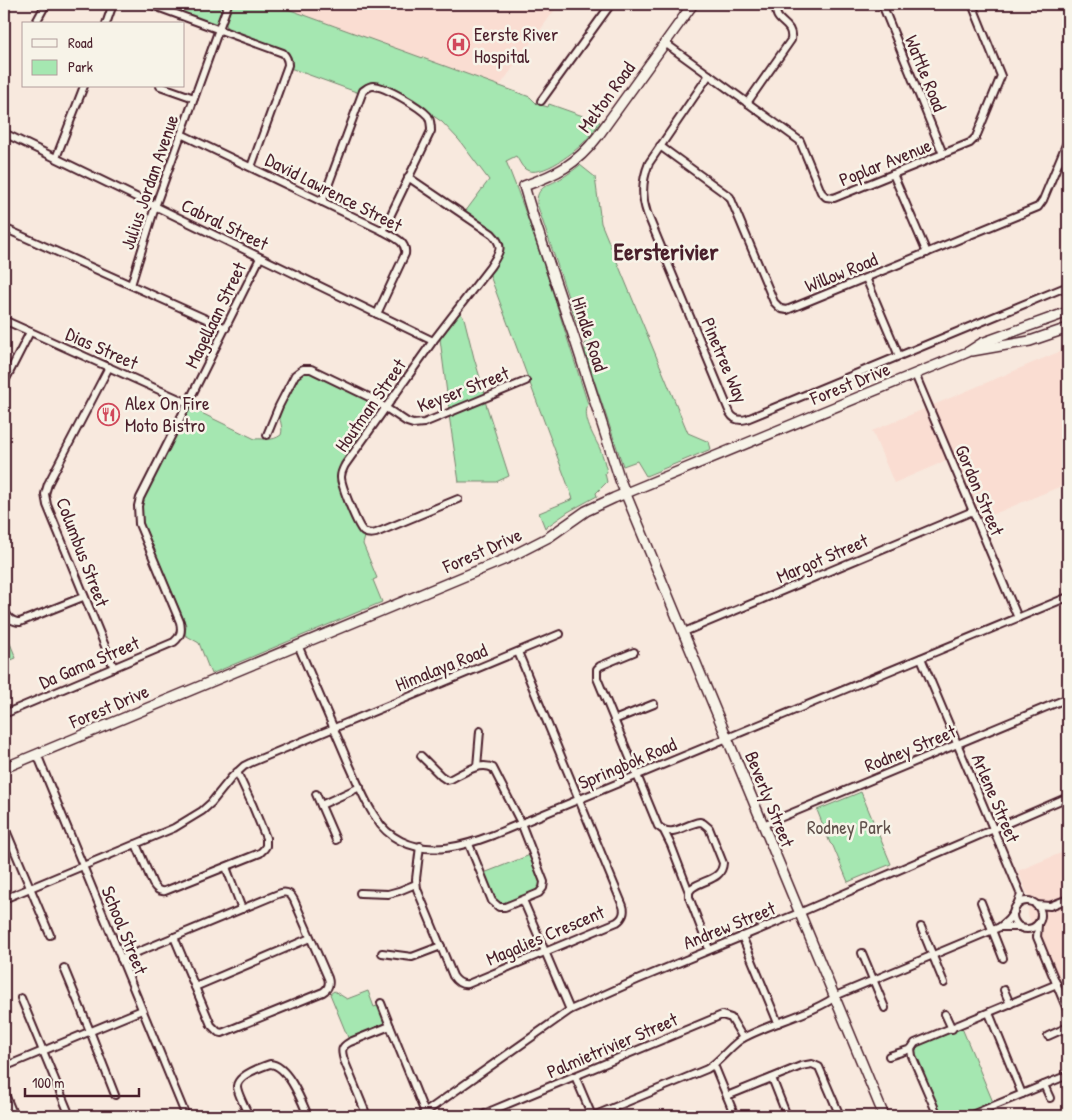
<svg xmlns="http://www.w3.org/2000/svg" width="1072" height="1120" font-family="'Patrick Hand',sans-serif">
<rect width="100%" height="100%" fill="#f8e9de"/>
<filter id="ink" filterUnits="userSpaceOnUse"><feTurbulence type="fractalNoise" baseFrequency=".02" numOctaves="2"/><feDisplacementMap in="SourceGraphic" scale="10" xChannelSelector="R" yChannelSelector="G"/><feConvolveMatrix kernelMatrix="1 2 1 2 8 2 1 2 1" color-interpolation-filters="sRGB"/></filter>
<g filter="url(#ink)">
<g fill="#faddd2">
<path d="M274,4H559L499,87Z"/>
<path d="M1068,348V496L1064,485L977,521L950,459L894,483L872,431Z"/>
<path d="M1068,850V1013L1028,915L1029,898L1018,871Z"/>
</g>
<g fill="#a5e7b1" stroke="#78836e">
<path d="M158,4H223C223,11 221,21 214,24Z"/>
<path d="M232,4H274L530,97L537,104L548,107L549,104L600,122C596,128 592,133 588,138C578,150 540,180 525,169C521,166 519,160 516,156L506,161C538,240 562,323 588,404C582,419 594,436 600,449C603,456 605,464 607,472L605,473L607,482L596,493L597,496L568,512L545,528L539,513L573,499L489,273C493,267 500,261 502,254C509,235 478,221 465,212L489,180L459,140L442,122L401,93L378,84L359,93L290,68L285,51L282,49L227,29L226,23Z"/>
<path d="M580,165L595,177L601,223L688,433L709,442L711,449L646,476L637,461L623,466L585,353V344L593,337L590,332C584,333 579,331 577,324L537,204C536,186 548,186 560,179C567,175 574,170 580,165Z"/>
<path d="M460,313L464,318L474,358L485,394L449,409L440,339Z"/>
<path d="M302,372L311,373L374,403L378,409L377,416L340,468L338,475L337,482L358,531L365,537L363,544L377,578L373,580L382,602L211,674L199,643L185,635L186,625L143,523L141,515L142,503L187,406L255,439C266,438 271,442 281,435C284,426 278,420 280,411L296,378Z"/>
<path d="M485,401L509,476L496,482H459L449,415Z"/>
<path d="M4,618L7,636L16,658L4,663Z"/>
<path d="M861,792L891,864L848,882L833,846L830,843L817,810Z"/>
<path d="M530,855L540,880V885L538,889L506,904H499L495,900L484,873Z"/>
<path d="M334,991L347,999L368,991L374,1007L380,1005L386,1022L385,1024L349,1040L330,994Z"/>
<path d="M962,1028L993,1102L960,1116H942L915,1053V1050L918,1046Z"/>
</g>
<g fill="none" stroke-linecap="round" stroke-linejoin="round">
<defs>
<g id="street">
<path d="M149,4L283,53C287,57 288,60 288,65L251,167"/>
<path d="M882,4L943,154"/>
<path d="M1065,4L1068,11"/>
<path d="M35,24L46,4"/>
<path d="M106,24L113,4"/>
<path d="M665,43L800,141L821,192L826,197L834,198L970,143L976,137L1001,76L972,4"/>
<path d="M709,75L649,163C642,180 641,196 647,213L730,413C734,420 740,421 747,419L1068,286"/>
<path d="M160,86L194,98"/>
<path d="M541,101L611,4"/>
<path d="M747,103L791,40C794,20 770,24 778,4"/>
<path d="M4,133L433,341"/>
<path d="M181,134L383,231C393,237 407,241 405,254L377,314"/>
<path d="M660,146L730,197L774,302L781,309L787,310L1038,207L1043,200L1068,140"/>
<path d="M56,158L84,86"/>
<path d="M893,174L927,253"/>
<path d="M408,177L492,234C505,247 499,253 490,267L433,341L345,465C343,469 341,472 341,477C341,485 358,528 364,532C368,534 372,534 376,533L458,499"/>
<path d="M322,202L363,91C366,89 369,86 373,86C385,86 420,107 428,116C431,121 431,126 431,131L383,231"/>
<path d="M4,228L226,328"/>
<path d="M866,278L899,356"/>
<path d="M131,285L155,207L228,4"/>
<path d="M4,320L188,403"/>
<path d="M109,367L48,484L45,494L47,505L114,668"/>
<path d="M915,374L1018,618"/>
<path d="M4,383L30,332"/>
<path d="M267,435L279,406L295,375L303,369H311L315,371L369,397L386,408L407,422L413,424L424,423L526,381"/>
<path d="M4,608C7,617 11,622 20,622L83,597"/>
<path d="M684,632L973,511"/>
<path d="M298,645C315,685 332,724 349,764C357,781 365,803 376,818C381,827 391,836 401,841C431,856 464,846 493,835L1068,597"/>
<path d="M634,652L600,666L597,669V678L658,826C672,839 684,824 700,822L703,823L709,828L723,863C722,880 704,879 692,888L689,892V897L709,949"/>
<path d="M921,658L1021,895L1016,907"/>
<path d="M4,714L174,642C181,636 182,631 180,622L139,524L138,506L140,498L188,403L260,258"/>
<path d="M614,720L654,704"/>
<path d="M37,754L186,1116"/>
<path d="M421,756L441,776L447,780L451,779C463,773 480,761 493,768L521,823L544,882L543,888L539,893L505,907H499L492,901L469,844"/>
<path d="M477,767L480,731"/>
<path d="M316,794L336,840"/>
<path d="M321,805L360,787"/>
<path d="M763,825L1068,698"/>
<path d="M5,828L50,935"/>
<path d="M664,831L671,845L689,892"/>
<path d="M136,844L153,884C156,889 159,892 165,891L260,853L264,849L266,846V838L252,804L237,772"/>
<path d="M420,846L416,879L417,889L453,976C457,982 462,985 468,984L617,922C623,918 625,912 623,906L518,652"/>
<path d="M226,867L242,909"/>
<path d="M360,893L388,894L399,891L416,884"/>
<path d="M4,899L174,828L202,811L211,803L232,777L244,766L250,763L560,634"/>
<path d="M523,900L570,1010"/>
<circle cx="1027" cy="915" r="14"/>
<path d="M981,902L1003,958"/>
<path d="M1036,905L1050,906L1068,899"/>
<path d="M1038,925L1037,937L1068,1012"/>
<path d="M921,927L944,983"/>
<path d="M1000,927L1008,920L1014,912"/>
<path d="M742,936L778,1023"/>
<path d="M382,953L412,957L441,946"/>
<path d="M862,953L885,1008"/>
<path d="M121,959L278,894C285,891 290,892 294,900L328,978C330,984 328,989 323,992L222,1033L218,1032L211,1025L174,937"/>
<path d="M64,968L90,1031L115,1095"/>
<path d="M195,987L310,938"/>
<path d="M1004,990L1010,1004"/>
<path d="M21,998L70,1116"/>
<path d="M381,1003L390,1026"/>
<path d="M989,1013L1022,1094"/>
<path d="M945,1014L952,1029"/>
<path d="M1048,1036L1068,1027"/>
<path d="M911,1049L912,1056L938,1116"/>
<path d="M889,1056L911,1049L915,1043L1057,984"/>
<path d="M714,1065L735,1116"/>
<path d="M4,1067L142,1010"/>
<path d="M575,1076L592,1116"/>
<path d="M772,1078L787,1116"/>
<path d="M1044,1085L1050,1098"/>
<path d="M4,1092L14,1116"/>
<path d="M727,1096L801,1066L812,1064L819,1067L840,1116"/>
<path d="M249,1116C246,1109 237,1093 237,1086C238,1075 261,1067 270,1064C288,1065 302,1102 308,1116"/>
<path d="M367,1116L344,1060C341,1050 341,1047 350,1042L390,1026L425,1113"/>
<path d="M420,1116L570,1010L637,980L799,913L1068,797"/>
<path d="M484,1116L485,1114L493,1110L722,1015L731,1018L743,1038"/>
<path d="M593,1116L707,1069C721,1061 732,1043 745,1037C776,1021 812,1014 840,994L1000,927H1020"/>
<path d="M969,1116L1068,1075"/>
<path d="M1062,1116L1068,1114"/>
</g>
<g id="secondary">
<path d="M693,4L598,136C576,165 557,174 524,186L533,216L575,340L620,480L884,1116"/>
<path d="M972,351L1030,341L1068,328"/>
<path d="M4,768L508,558L549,537L586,511L614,498L944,362L968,352L982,343L1068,312"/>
</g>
</defs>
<use href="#street" stroke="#4a1f2b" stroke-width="10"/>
<use href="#secondary" stroke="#4a1f2b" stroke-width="12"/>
<use href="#street" stroke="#f7f3e8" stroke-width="6"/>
<use href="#secondary" stroke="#f7f3e8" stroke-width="9"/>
</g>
</g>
<defs>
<symbol id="hospital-ring" viewBox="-11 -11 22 22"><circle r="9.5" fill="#f7f3e8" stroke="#d1495b" stroke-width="1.5"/><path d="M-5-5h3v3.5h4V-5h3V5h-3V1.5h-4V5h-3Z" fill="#d1495b"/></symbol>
<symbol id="restaurant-ring" viewBox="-11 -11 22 22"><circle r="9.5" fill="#f7f3e8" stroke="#d1495b" stroke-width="1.5"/><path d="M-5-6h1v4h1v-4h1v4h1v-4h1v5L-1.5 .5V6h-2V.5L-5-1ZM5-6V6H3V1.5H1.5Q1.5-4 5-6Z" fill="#d1495b"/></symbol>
</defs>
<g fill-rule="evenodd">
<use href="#hospital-ring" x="446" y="32" width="25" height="25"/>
<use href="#restaurant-ring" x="96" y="402" width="25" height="25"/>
</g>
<g text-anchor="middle" stroke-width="5" stroke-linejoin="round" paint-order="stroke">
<g font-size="19" fill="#4a1f2b" stroke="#f7f3e8" text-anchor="start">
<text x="474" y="41">Eerste River<tspan x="474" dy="22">Hospital</tspan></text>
<text x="125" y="410">Alex On Fire<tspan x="125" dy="22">Moto Bistro</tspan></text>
</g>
<g font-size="19" fill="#4a1f2b" stroke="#f7f3e8">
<text transform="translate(926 73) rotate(68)" y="7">Wattle Road</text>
<text transform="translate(606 97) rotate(-54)" y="7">Melton Road</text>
<text transform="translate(885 162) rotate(-22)" y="7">Poplar Avenue</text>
<text transform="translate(149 182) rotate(-71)" y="7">Julius Jordan Avenue</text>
<text transform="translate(334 192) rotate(27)" y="7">David Lawrence Street</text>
<text transform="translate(225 224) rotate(26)" y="7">Cabral Street</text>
<text transform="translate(841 272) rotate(-22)" y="7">Willow Road</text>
<text transform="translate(215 315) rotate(-64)" y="7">Magellaan Street</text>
<text transform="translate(590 334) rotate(72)" y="7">Hindle Road</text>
<text transform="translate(102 348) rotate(24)" y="7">Dias Street</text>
<text transform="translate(725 360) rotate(67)" y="7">Pinetree Way</text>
<text transform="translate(850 383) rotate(-22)" y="7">Forest Drive</text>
<text transform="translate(463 389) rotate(-21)" y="7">Keyser Street</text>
<text transform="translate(370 405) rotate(-55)" y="7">Houtman Street</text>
<text transform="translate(980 490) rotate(67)" y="7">Gordon Street</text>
<text transform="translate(482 550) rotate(-24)" y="7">Forest Drive</text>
<text transform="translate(83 552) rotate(69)" y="7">Columbus Street</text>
<text transform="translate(822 558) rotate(-23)" y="7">Margot Street</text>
<text transform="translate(89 662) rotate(-23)" y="7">Da Gama Street</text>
<text transform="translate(441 667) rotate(-22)" y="7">Himalaya Road</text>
<text transform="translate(109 706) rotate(-23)" y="7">Forest Drive</text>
<text transform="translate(910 748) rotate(-22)" y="7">Rodney Street</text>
<text transform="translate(627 763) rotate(-23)" y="7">Springbok Road</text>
<text transform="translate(996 798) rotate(67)" y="7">Arlene Street</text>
<text transform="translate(770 799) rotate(68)" y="7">Beverly Street</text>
<text transform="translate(729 925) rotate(-22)" y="7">Andrew Street</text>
<text transform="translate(125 930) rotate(68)" y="7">School Street</text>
<text transform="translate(545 935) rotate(-23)" y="7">Magalies Crescent</text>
<text transform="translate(612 1045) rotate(-23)" y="7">Palmietrivier Street</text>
</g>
<g font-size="19" fill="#61514c" stroke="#f7f3e8">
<text x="849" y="834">Rodney Park</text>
</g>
<g font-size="24" font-weight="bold" fill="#4a1f2b" stroke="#f7f3e8">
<text x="666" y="260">Eersterivier</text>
</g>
</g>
<rect width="1072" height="1120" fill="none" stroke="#f7f3e8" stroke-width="20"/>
<rect x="10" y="10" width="1052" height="1100" fill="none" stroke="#4a1f2b" stroke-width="2" filter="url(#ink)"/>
<rect x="22" y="22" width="162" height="65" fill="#f7f3e8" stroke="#b29e9c"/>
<rect x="32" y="39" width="25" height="8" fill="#f7f3e8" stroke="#b29e9c"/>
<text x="68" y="48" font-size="15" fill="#4a1f2b">Road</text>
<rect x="32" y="60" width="25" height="15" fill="#a5e7b1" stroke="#b29e9c"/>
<text x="68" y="72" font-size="15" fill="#4a1f2b">Park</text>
<path d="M25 1088v8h114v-8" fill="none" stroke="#4a1f2b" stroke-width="2.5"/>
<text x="32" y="1088" font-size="15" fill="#4a1f2b" stroke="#f7f3e8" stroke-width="4" paint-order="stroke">100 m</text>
</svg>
